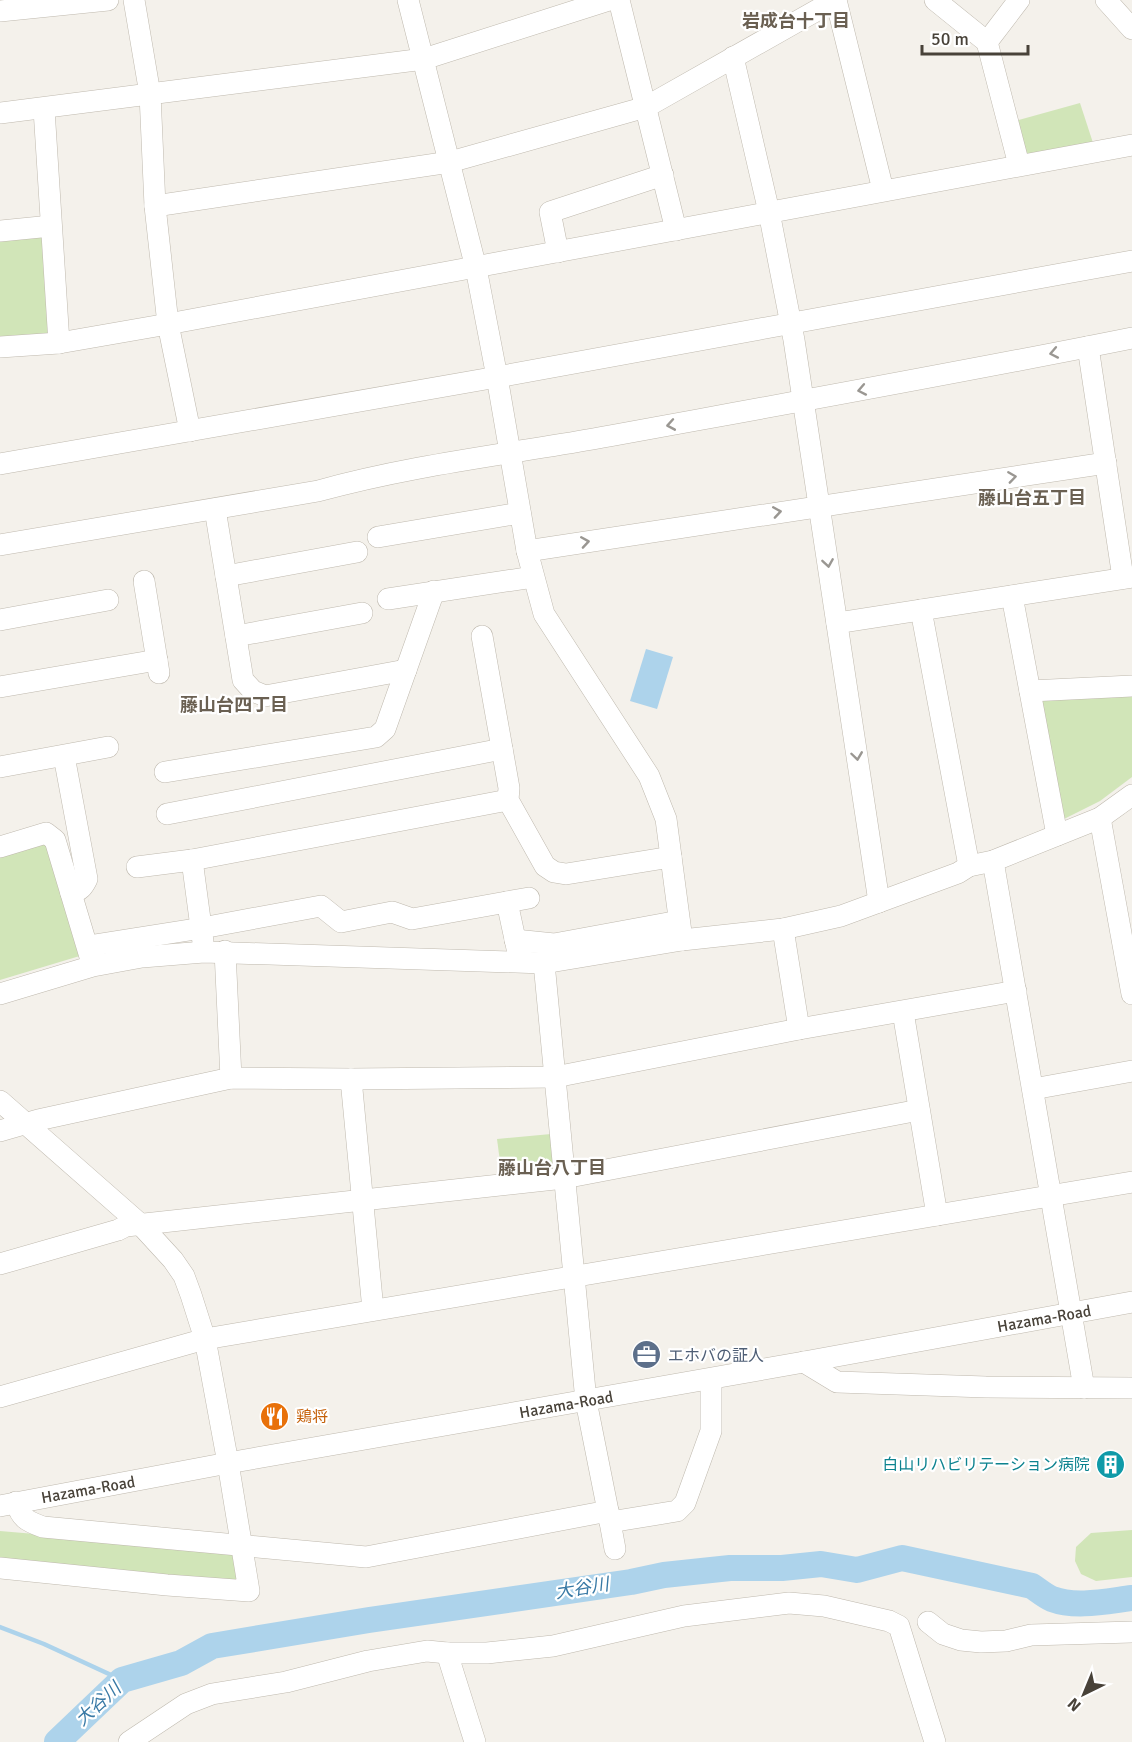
<svg xmlns="http://www.w3.org/2000/svg" width="1132" height="1742" font-family="Signika,'Noto Sans JP',sans-serif">
<rect width="100%" height="100%" fill="#f4f1eb"/>
<g fill="#d1e5b8">
<path d="M1080,103L1094,146L1025,154L1015,121Z"/>
<path d="M43,234L55,334L0,342V238Z"/>
<path d="M1132,692V777L1100,801L1064,819L1038,701Z"/>
<path d="M44,841L49,844L83,955L0,980V854Z"/>
<path d="M551,1134L554,1167L551,1172L502,1177L497,1139Z"/>
<path d="M1132,1530V1577L1096,1581L1081,1574L1075,1561L1076,1547L1091,1533Z"/>
<path d="M0,1531L233,1551L238,1555L237,1582L0,1561Z"/>
</g>
<path fill="#add3eb" d="M646,649L673,657L657,709L630,701Z"/>
<g fill="none" stroke-linecap="round" stroke-linejoin="round">
<path stroke="#add3eb" stroke-width="4.5" d="M0,1627L44,1644L122,1680"/>
<path stroke="#add3eb" stroke-width="26" d="M57,1742L122,1680L181,1663L212,1646L369,1620L631,1582L664,1575L730,1568H782L821,1564L857,1570L902,1558L1032,1586C1038,1590 1045,1596 1052,1599C1076,1608 1107,1601 1132,1598"/>
<defs>
<g id="minor">
<path d="M134,0L150,94L155,206L168,324L190,431"/>
<path d="M408,0L476,268L497,377L527,551L544,614L649,776L666,819L682,940"/>
<path d="M619,0L676,230"/>
<path d="M836,0L883,190"/>
<path d="M935,0L987,42L1019,165"/>
<path d="M1106,0L1132,29"/>
<path d="M0,11L108,0"/>
<path d="M987,42L1019,0"/>
<path d="M733,57L769,212L794,340L879,902"/>
<path d="M44,109L59,343"/>
<path d="M0,113L424,59L609,0"/>
<path d="M155,206L450,162L646,107L835,0"/>
<path d="M0,231L51,226"/>
<path d="M558,252L550,212L663,175"/>
<path d="M0,347L59,343L168,324L1132,145"/>
<path d="M1088,347L1123,578"/>
<path d="M0,464L497,377L1132,261"/>
<path d="M215,509L243,680L253,691L265,696L406,670"/>
<path d="M378,537L520,513"/>
<path d="M0,545L318,491C408,466 501,455 593,439C773,406 953,374 1132,338"/>
<path d="M527,551L1106,463"/>
<path d="M226,576L357,552"/>
<path d="M144,581L159,673"/>
<path d="M1012,596L1057,835"/>
<path d="M388,599L533,577"/>
<path d="M921,610L969,866"/>
<path d="M0,620L108,600"/>
<path d="M837,623L1132,577"/>
<path d="M236,636L362,613"/>
<path d="M482,636L509,788L508,800L545,866L554,872L566,874L671,857"/>
<path d="M0,687L157,660"/>
<path d="M1030,691L1132,686"/>
<path d="M64,756L87,879C83,887 80,891 71,893"/>
<path d="M0,767L108,747"/>
<path d="M165,772L376,737L385,729L434,591"/>
<path d="M167,814L502,749"/>
<path d="M1100,818L1132,994"/>
<path d="M0,847L46,833L55,840L91,960"/>
<path d="M192,860L203,942"/>
<path d="M993,861L1084,1388"/>
<path d="M137,867L192,860L508,800"/>
<path d="M507,902L518,953"/>
<path d="M783,929L799,1029"/>
<path d="M515,940L554,944L679,921"/>
<path d="M88,946L202,928L321,906L341,922L392,912L412,919L529,898"/>
<path d="M225,951L231,1078"/>
<path d="M0,994L93,966L142,957L204,952L544,963L682,940L783,929L841,916L958,873L969,866L993,861L1100,818L1132,795"/>
<path d="M903,1012L937,1215"/>
<path d="M351,1079L373,1310"/>
<path d="M1033,1089L1132,1071"/>
<path d="M0,1101L140,1224L173,1260L184,1276L191,1295L205,1339L228,1463L249,1591L167,1585L0,1568"/>
<path d="M0,1131L38,1120L231,1078L351,1079L555,1077L799,1029L1016,991"/>
<path d="M0,1264L118,1230L126,1226L564,1178L919,1110"/>
<path d="M804,1362L837,1382L986,1387L1132,1388"/>
<path d="M0,1397L205,1339L1132,1182"/>
<path d="M16,1502C21,1518 26,1521 43,1527L366,1557L608,1511L586,1401L544,963"/>
<path d="M0,1506L228,1463L804,1362L1132,1302"/>
<path d="M608,1511L615,1549"/>
<path d="M610,1522L677,1511L685,1503L711,1431V1379"/>
<path d="M928,1622L943,1634L961,1640L981,1642L1006,1641L1031,1635L1132,1632"/>
<path d="M447,1653L475,1742"/>
<path d="M129,1742L186,1704L212,1694L286,1682L368,1661L427,1651L447,1653H487L553,1646L684,1616L789,1603L824,1606L889,1621L899,1626L935,1742"/>
</g>
</defs>
<use href="#minor" stroke="#bfb9ae" stroke-width="22"/>
<use href="#minor" stroke="#fff" stroke-width="21"/>
</g>
<defs><path id="oneway-chevron" d="M-2-3.5L2.5 0L-2 3.5" fill="none" stroke-width="1.6" stroke-linecap="round" stroke-linejoin="round" transform="scale(1.5)"/></defs>
<g stroke="#9a9792">
<use href="#oneway-chevron" transform="translate(1054 353) rotate(169)"/>
<use href="#oneway-chevron" transform="translate(862 390) rotate(169)"/>
<use href="#oneway-chevron" transform="translate(671 425) rotate(170)"/>
<use href="#oneway-chevron" transform="translate(1012 477) rotate(-8)"/>
<use href="#oneway-chevron" transform="translate(777 512) rotate(-9)"/>
<use href="#oneway-chevron" transform="translate(585 542) rotate(-9)"/>
<use href="#oneway-chevron" transform="translate(828 563) rotate(81)"/>
<use href="#oneway-chevron" transform="translate(857 756) rotate(82)"/>
</g>
<defs>
<symbol id="office-disc" viewBox="-11 -11 22 22"><circle r="9.5" fill="#5c6f8a" stroke="#fff"/><path d="M-6-3h4V-5.5h4V-3h4V5H-6ZM-1-4.5V-3h2v-1.5ZM-6 0V1H6V0Z" fill="#fff"/></symbol>
<symbol id="restaurant-disc" viewBox="-11 -11 22 22"><circle r="9.5" fill="#e8710a" stroke="#fff"/><path d="M-5-6h1v4h1v-4h1v4h1v-4h1v5L-1.5 .5V6h-2V.5L-5-1ZM5-6V6H3V1.5H1.5Q1.5-4 5-6Z" fill="#fff"/></symbol>
<symbol id="building-disc" viewBox="-11 -11 22 22"><circle r="9.5" fill="#0f9aa8" stroke="#fff"/><path d="M-4-6H4V6H1V3H-1V6H-4ZM-2.5-4.3h1.7v1.8h-1.7ZM.8-4.3h1.7v1.8H.8ZM-2.5-1h1.7V.8h-1.7ZM.8-1h1.7V.8H.8Z" fill="#fff"/></symbol>
</defs>
<g fill-rule="evenodd">
<use href="#office-disc" x="630" y="1338" width="33" height="33"/>
<use href="#restaurant-disc" x="258" y="1400" width="33" height="33"/>
<use href="#building-disc" x="1094" y="1448" width="33" height="33"/>
</g>
<g text-anchor="middle" stroke-width="4.5" stroke-linejoin="round" paint-order="stroke">
<g font-size="16" fill="#484239" stroke="#fff">
<text transform="translate(1044 1318) rotate(-10)" y="6">Hazama-Road</text>
<text transform="translate(566 1404) rotate(-10)" y="6">Hazama-Road</text>
<text transform="translate(88 1489) rotate(-10)" y="6">Hazama-Road</text>
</g>
<g font-size="16" fill="#4e5e75" stroke="#fff" text-anchor="start">
<text x="668" y="1361">エホバの証人</text>
</g>
<g font-size="16" fill="#c56008" stroke="#fff" text-anchor="start">
<text x="296" y="1422">鶏将</text>
</g>
<g font-size="16" fill="#0d838f" stroke="#fff" text-anchor="end">
<text x="1090" y="1470">白山リハビリテーション病院</text>
</g>
<g font-size="18" font-weight="bold" fill="#6a6052" stroke="#fff">
<text x="796" y="27">岩成台十丁目</text>
<text x="1032" y="504">藤山台五丁目</text>
<text x="234" y="711">藤山台四丁目</text>
<text x="552" y="1174">藤山台八丁目</text>
</g>
<g font-size="18" font-style="italic" fill="#3879a5" stroke="#fff">
<text transform="translate(582 1588) rotate(-9)" y="6">大谷川</text>
<text transform="translate(98 1704) rotate(-43)" y="6">大谷川</text>
</g>
</g>
<g transform="translate(1084 1694) rotate(223)" stroke="#ffffff" stroke-width="4.5" paint-order="stroke">
<path d="M0-4.5L10 22L0 15L-10 22Z" fill="#484239"/>
<text y="-9" font-size="16" font-weight="bold" text-anchor="middle" fill="#484239">N</text>
</g>
<path d="M922 45v9h106v-9" fill="none" stroke="#484239" stroke-width="3"/>
<text x="931" y="45" font-size="18" fill="#484239" stroke="#ffffff" stroke-width="4.5" paint-order="stroke">50 m</text>
</svg>
